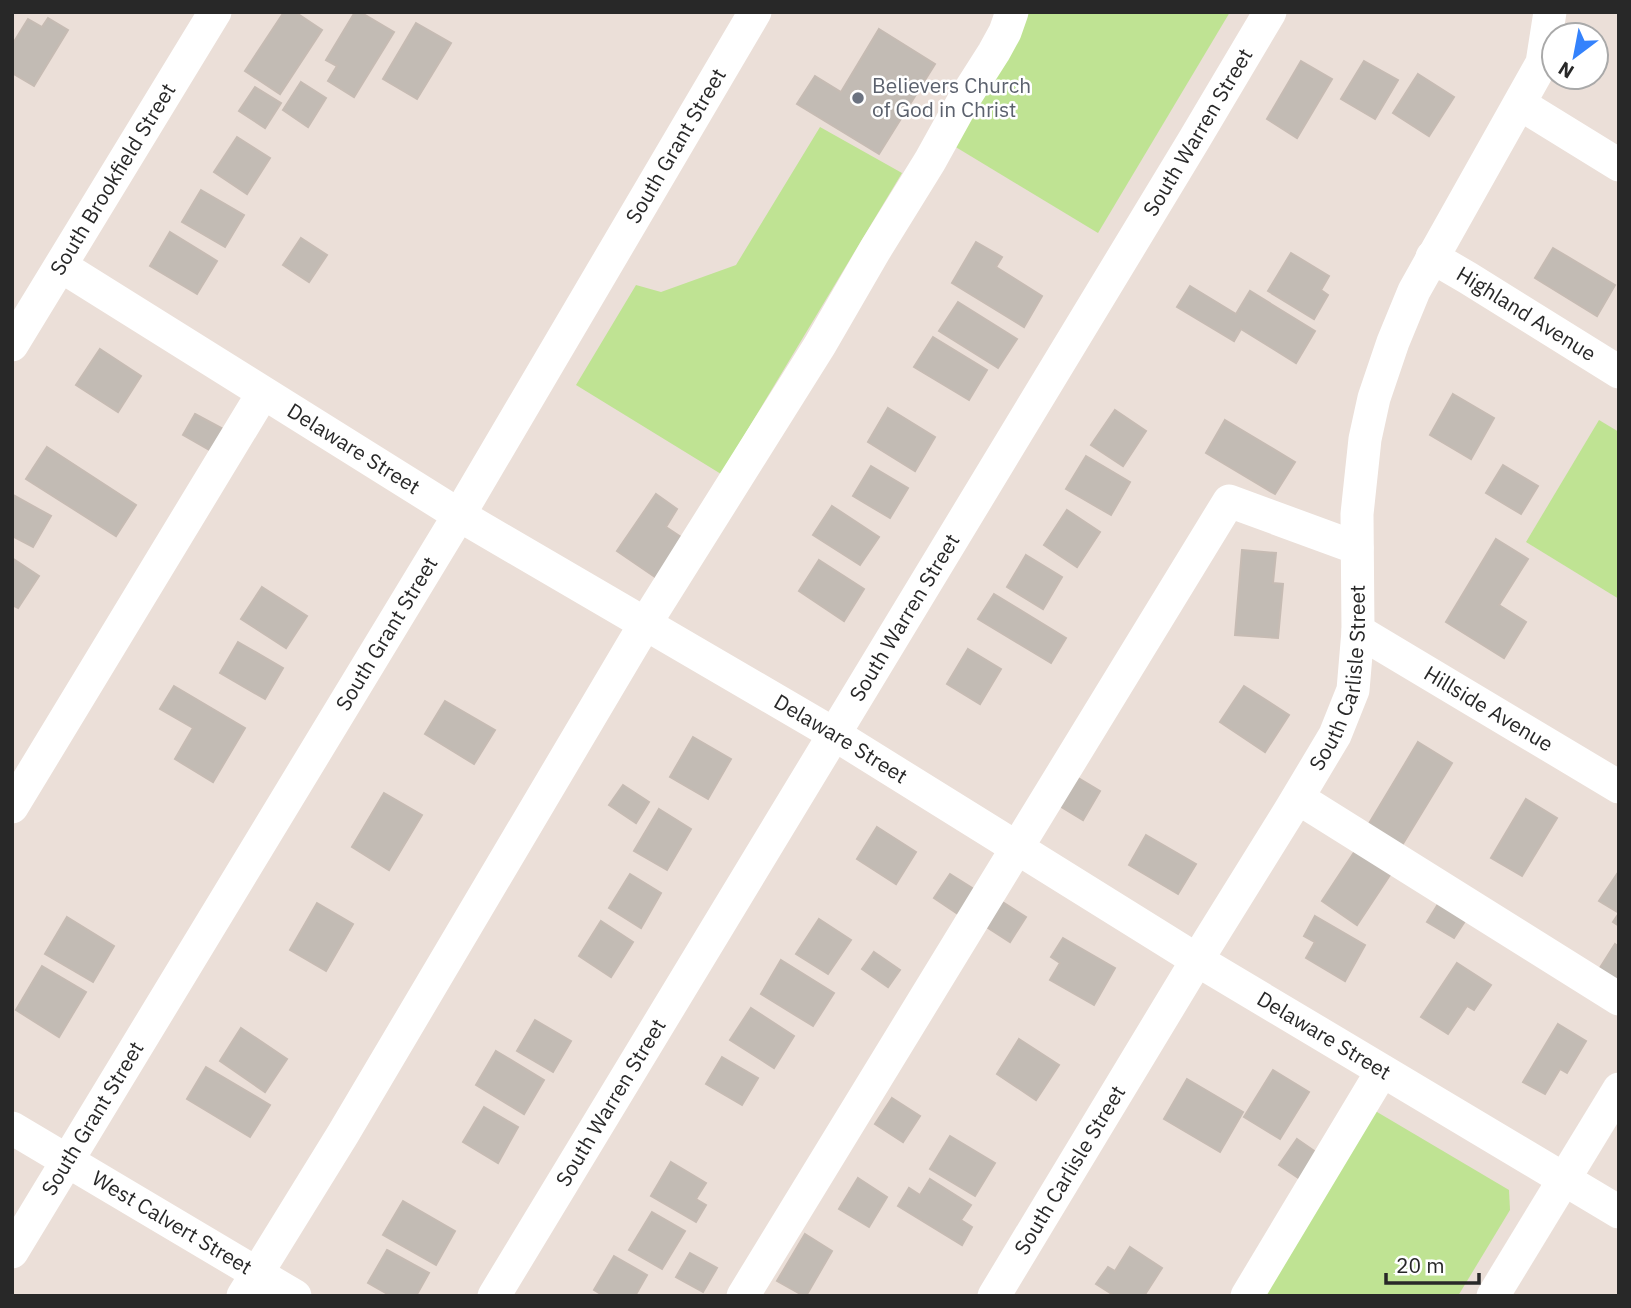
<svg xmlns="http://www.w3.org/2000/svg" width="1631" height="1308" font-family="'IBM Plex Sans',sans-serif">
<rect width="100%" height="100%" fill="#ebdfd8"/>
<g fill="#bfe393">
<path d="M1029,12H1230L1098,233L954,146Z"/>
<path d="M820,127L902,173L721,474L576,385L636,285L661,292L736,265Z"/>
<path d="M1599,420L1619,432V599L1526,542Z"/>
<path d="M1372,1109L1509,1190L1510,1210L1458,1296H1259Z"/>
</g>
<g fill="#c2bbb4" stroke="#c6bbb3" stroke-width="2">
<path d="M284,12H295L322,30L280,94L245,71Z"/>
<path d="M355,12H360L394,32L354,97L328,81L337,66L326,60Z"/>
<path d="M48,18L68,30L34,86L12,73V45L28,19L42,27Z"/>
<path d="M416,23L451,43L417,99L383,79Z"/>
<path d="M879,29L935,64L879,154L797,104L815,76L841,92Z"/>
<path d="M1301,61L1332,79L1297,138L1267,119Z"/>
<path d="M1364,61L1398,80L1375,119L1341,99Z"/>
<path d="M1418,74L1454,97L1429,136L1393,113Z"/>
<path d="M301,82L326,98L308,127L283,110Z"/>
<path d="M255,87L281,103L265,128L239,111Z"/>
<path d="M237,137L270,158L247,194L214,172Z"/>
<path d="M201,190L244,215L225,247L182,222Z"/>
<path d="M170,232L217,261L197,294L150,266Z"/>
<path d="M301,238L327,255L309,282L283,265Z"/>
<path d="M976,242L1002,257L996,267L1042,296L1024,327L952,283Z"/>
<path d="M1553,248L1615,285L1597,316L1535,278Z"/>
<path d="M1291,253L1329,276L1321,290L1328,295L1314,319L1268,291Z"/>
<path d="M1190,286L1236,314L1250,291L1315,331L1296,363L1241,329L1234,341L1177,307Z"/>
<path d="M958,302L1017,339L998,368L939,331Z"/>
<path d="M933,337L987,370L969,400L914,367Z"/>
<path d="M100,349L141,376L118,412L76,385Z"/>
<path d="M1453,394L1494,418L1471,459L1430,435Z"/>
<path d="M888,408L935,437L915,471L868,442Z"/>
<path d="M1115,410L1146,431L1123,466L1091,445Z"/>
<path d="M195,414L223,429L211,451L183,435Z"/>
<path d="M1225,420L1295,462L1275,494L1206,453Z"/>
<path d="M47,447L136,505L116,536L26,479Z"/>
<path d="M1086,456L1130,482L1111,515L1066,489Z"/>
<path d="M1503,465L1538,486L1521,514L1486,493Z"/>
<path d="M871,466L908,488L890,518L853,496Z"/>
<path d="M656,494L677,509L666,527L690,543L664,583L617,551Z"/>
<path d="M13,495L51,516L33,547L12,536Z"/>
<path d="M832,506L879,537L860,565L813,535Z"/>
<path d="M1067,510L1100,532L1077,567L1044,545Z"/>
<path d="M1496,539L1528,559L1499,605L1526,622L1504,658L1446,622Z"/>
<path d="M1242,550L1276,553L1273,583L1283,584L1278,638L1235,635Z"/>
<path d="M1026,555L1062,577L1043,609L1007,587Z"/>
<path d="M12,558L39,576L18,608L12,605Z"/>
<path d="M819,560L864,589L844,621L799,591Z"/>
<path d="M262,587L307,616L286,648L241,619Z"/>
<path d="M994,594L1066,638L1051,663L978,619Z"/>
<path d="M238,642L283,668L265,699L220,673Z"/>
<path d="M968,649L1001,669L980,704L947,684Z"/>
<path d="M174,686L245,728L213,782L175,759L193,728L160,709Z"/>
<path d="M1244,686L1289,715L1265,752L1220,722Z"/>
<path d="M445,701L495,730L474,764L425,734Z"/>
<path d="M693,737L731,759L708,799L670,777Z"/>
<path d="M1418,742L1452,763L1401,847L1367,827Z"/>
<path d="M1075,776L1100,791L1083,820L1058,805Z"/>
<path d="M623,785L649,802L636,823L609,805Z"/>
<path d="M384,793L422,815L389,870L352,847Z"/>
<path d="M1526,799L1557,818L1522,876L1491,858Z"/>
<path d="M659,809L691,829L667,870L634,851Z"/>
<path d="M877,827L916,852L896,884L857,859Z"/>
<path d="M1146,835L1196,864L1178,894L1129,865Z"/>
<path d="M1355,851L1390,875L1357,925L1322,901Z"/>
<path d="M1619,871V926L1613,922L1619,913L1599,901Z"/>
<path d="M630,874L661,893L641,928L609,908Z"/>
<path d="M950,874L977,891L961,916L934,898Z"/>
<path d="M1001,901L1026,917L1010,942L985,926Z"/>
<path d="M1440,901L1467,918L1454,938L1427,922Z"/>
<path d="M317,903L353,924L326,971L290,950Z"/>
<path d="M1315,916L1365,945L1345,981L1306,958L1315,942L1304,936Z"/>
<path d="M67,917L114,946L93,982L45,954Z"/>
<path d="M819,919L851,940L828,974L796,954Z"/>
<path d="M601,921L633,942L611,977L579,956Z"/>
<path d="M1063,938L1115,968L1094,1005L1050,980L1060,963L1051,957Z"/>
<path d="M1615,944L1619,947V985L1598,971Z"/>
<path d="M874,952L900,970L888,987L862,969Z"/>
<path d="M781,960L834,993L813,1026L761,994Z"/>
<path d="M1457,963L1491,985L1474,1010L1467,1006L1448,1034L1421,1017Z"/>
<path d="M42,966L86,992L59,1037L16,1010Z"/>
<path d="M751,1008L794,1036L774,1068L730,1040Z"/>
<path d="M535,1020L571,1041L553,1072L517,1051Z"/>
<path d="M1558,1024L1586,1041L1567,1073L1560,1069L1545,1094L1523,1082Z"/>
<path d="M241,1028L287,1059L265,1092L220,1061Z"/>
<path d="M1019,1039L1059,1065L1036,1100L997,1074Z"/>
<path d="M496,1051L544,1080L524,1114L476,1085Z"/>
<path d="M722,1057L758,1078L742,1105L706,1084Z"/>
<path d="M206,1067L270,1105L250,1137L187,1099Z"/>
<path d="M1273,1070L1309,1092L1280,1139L1244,1117Z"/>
<path d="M1187,1079L1243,1112L1220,1152L1164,1119Z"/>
<path d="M892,1098L920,1116L903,1142L875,1124Z"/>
<path d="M484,1107L518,1127L498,1163L463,1142Z"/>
<path d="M950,1136L995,1163L975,1196L930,1169Z"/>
<path d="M1297,1139L1320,1155L1303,1181L1279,1165Z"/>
<path d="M671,1162L706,1183L696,1199L706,1205L696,1222L651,1196Z"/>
<path d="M858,1178L887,1197L869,1227L839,1209Z"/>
<path d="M930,1179L971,1205L961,1220L972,1227L962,1245L898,1206L909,1188L920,1195Z"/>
<path d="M403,1201L455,1231L436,1265L383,1235Z"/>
<path d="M652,1212L685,1231L662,1269L629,1250Z"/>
<path d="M805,1234L832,1251L806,1296H804L777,1281Z"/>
<path d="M1130,1247L1162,1268L1144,1296H1115L1096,1284L1108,1267L1115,1271Z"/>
<path d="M387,1250L429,1273L416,1296H391L368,1283Z"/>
<path d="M690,1253L717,1268L703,1292L676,1277Z"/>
<path d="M614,1256L647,1275L635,1296H604L594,1290Z"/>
</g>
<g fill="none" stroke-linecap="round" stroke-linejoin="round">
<g stroke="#fff" stroke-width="33">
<path d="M1520,104L1619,165"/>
<path id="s1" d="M1432,257L1468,278L1619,372"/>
<path id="s2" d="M61,266L459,515L834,734L1197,960L1619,1212"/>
<path id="s3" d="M12,345L215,12"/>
<path id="s4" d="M1358,631L1619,787"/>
<path d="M1298,798L1619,999"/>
<path d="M12,807L263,393"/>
<path id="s5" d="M12,1128L295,1296"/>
<path id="s6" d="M12,1252L459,515L755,12"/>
<path d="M243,1296L343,1134L645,624L820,345L875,250L930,161L966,96L994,52L1005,32L1012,12"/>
<path id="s7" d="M494,1296L1194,140L1270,12"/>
<path d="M743,1296L1229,501L1357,548"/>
<path id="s8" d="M994,1296L1197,960L1292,807L1335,735L1353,690L1358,631L1357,514L1365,439L1374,398L1393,342L1414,291L1542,63L1550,12"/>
<path d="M1247,1296L1382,1071"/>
<path d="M1493,1296L1619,1089"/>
</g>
</g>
<circle fill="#6b7280" stroke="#fff" stroke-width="2.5" cx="858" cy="98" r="7"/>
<g text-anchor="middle" stroke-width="5" stroke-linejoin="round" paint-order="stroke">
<g font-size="21" fill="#5b616d" stroke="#fff" text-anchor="start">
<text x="872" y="93">Believers Church<tspan x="872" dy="24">of God in Christ</tspan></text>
</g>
<g font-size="21" fill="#282828" stroke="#fff">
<text dy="7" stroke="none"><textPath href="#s7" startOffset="1360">South Warren Street</textPath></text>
<text dy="7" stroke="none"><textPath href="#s6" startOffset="1290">South Grant Street</textPath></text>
<text dy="7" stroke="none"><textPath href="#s3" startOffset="194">South Brookfield Street</textPath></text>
<text dy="7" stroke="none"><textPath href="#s1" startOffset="110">Highland Avenue</textPath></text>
<text dy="7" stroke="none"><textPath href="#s2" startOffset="345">Delaware Street</textPath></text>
<text dy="7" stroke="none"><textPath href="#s7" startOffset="793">South Warren Street</textPath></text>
<text dy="7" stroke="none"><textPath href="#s6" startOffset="723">South Grant Street</textPath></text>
<text dy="7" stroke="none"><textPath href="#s8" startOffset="714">South Carlisle Street</textPath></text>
<text dy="7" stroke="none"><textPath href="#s4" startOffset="152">Hillside Avenue</textPath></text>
<text dy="7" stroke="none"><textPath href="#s2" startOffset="912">Delaware Street</textPath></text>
<text dy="7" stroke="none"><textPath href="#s2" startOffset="1479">Delaware Street</textPath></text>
<text dy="7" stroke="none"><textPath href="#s7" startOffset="226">South Warren Street</textPath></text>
<text dy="7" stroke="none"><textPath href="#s6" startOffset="156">South Grant Street</textPath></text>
<text dy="7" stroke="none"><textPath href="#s8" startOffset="147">South Carlisle Street</textPath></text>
<text dy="7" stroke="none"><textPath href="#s5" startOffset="186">West Calvert Street</textPath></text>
</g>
</g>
<rect width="1631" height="1308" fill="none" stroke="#282828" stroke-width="28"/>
<g transform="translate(1575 56) rotate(212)"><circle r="33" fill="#ffffff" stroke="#a9a9a9" stroke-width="2"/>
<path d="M0-5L12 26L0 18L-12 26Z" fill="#3482fc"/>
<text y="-10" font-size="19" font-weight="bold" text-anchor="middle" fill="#282828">N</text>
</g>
<path d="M1386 1273v10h93v-10" fill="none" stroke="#282828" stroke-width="3.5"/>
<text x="1396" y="1273" font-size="21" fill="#282828" stroke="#ffffff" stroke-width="5" paint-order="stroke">20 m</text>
</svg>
